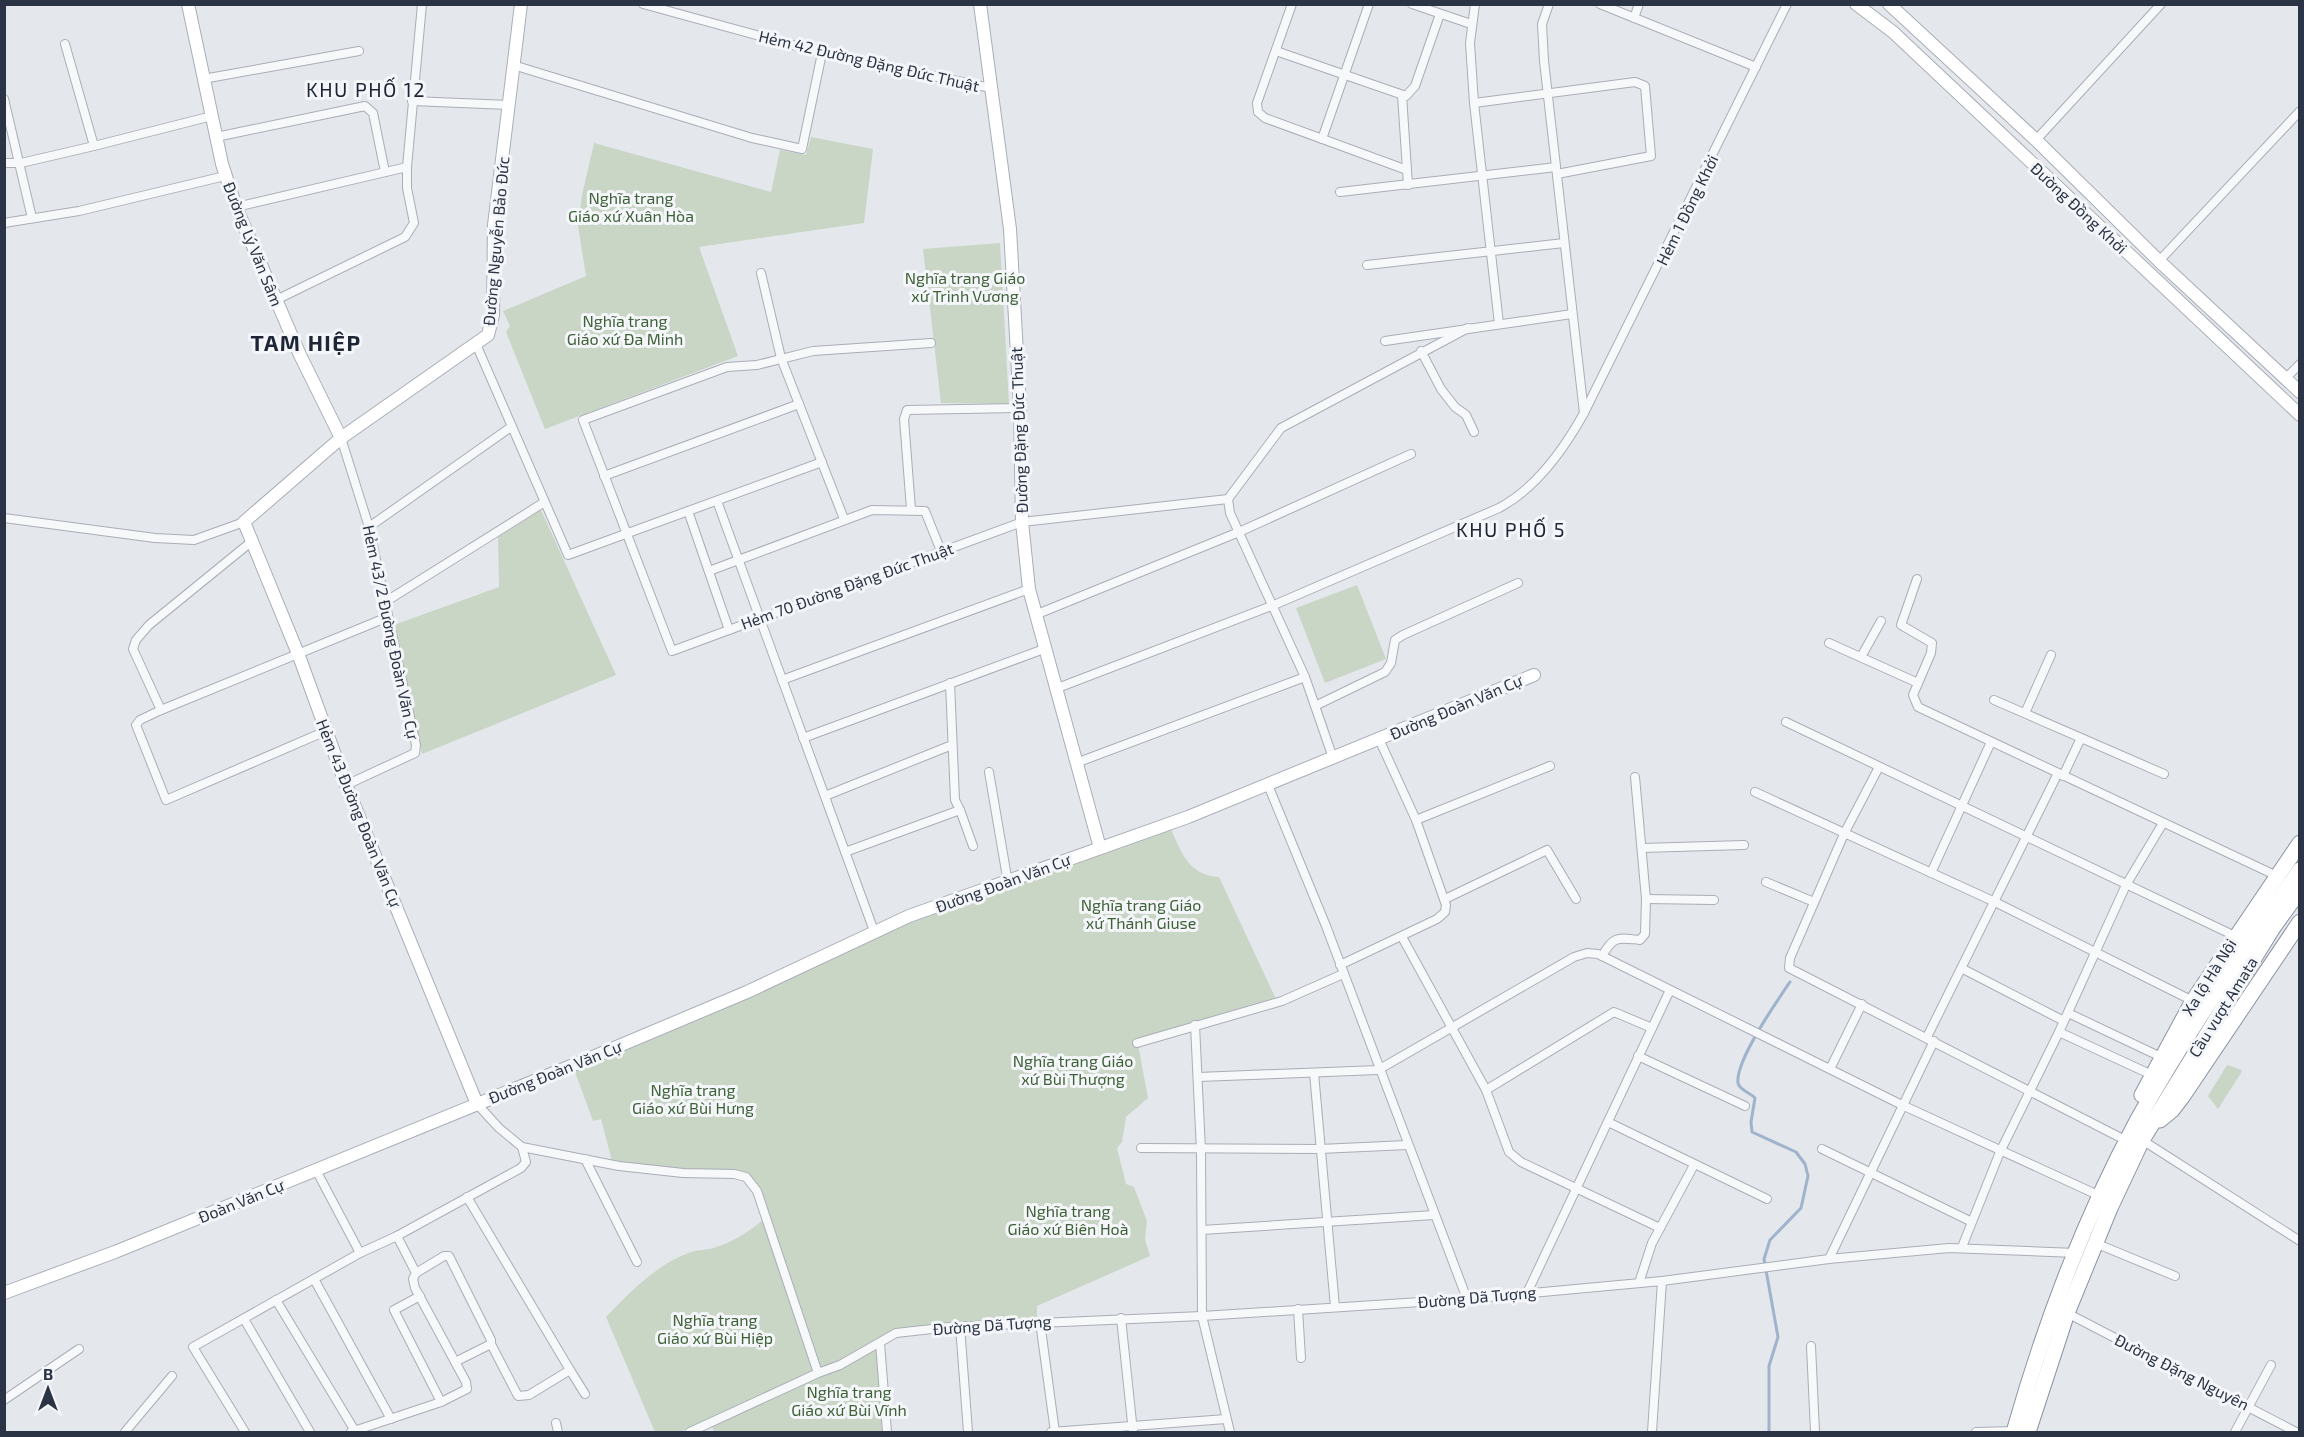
<svg xmlns="http://www.w3.org/2000/svg" width="2304" height="1437" font-family="'Exo 2',sans-serif">
<rect width="100%" height="100%" fill="#e4e7ec"/>
<g fill="#c9d6c5">
<path d="M811,137L873,149L864,223L699,247L738,356L545,429L506,332L510,326L503,311L586,276L578,226L582,195L594,143L771,192L780,150L806,155Z"/>
<path d="M1000,243L1009,404L941,403L923,249Z"/>
<path d="M541,510L616,675L422,754L394,625L499,587L498,537Z"/>
<path d="M1357,585L1386,659L1325,683L1296,608Z"/>
<path d="M1171,829C1182,854 1189,875 1219,877L1276,999L1137,1039L1148,1098L1126,1117L1122,1142L1117,1148L1126,1184L1134,1187L1147,1221L1145,1239L1150,1256L1037,1306V1318L953,1323L895,1330L841,1361L821,1368L761,1190L748,1174L735,1170L680,1169L612,1161L601,1119L593,1121L575,1072L749,998L840,953L911,922Z"/>
<path d="M2227,1065L2242,1070L2241,1073L2218,1109L2208,1096Z"/>
<path d="M763,1220L813,1371L680,1432H655L606,1317C630,1292 657,1264 691,1252C697,1250 704,1250 710,1249C730,1244 747,1233 763,1220Z"/>
<path d="M877,1349L885,1432H714L712,1426L819,1377L843,1368Z"/>
</g>
<g fill="none" stroke-linecap="round" stroke-linejoin="round">
<path stroke="#9fb4cc" stroke-width="3" d="M1769,1432V1366L1778,1337L1764,1259L1770,1240L1801,1208L1808,1176L1805,1164L1796,1152L1752,1132L1751,1122L1755,1098C1751,1093 1739,1090 1738,1083C1735,1061 1777,1001 1790,982"/>
<defs>
<g id="street">
<path d="M643,4L822,53L991,88"/>
<path d="M1292,4L1257,103L1258,112L1265,118L1407,170"/>
<path d="M1412,4L1471,24"/>
<path d="M1475,4L1470,43L1474,103L1499,324"/>
<path d="M1549,4L1542,24L1544,61L1584,413"/>
<path d="M1600,4L1756,67"/>
<path d="M1634,18L1639,4"/>
<path d="M65,44L94,146"/>
<path d="M1276,51L1406,96L1415,86L1440,14"/>
<path d="M513,65L752,138L802,149L822,53"/>
<path d="M203,79L359,51"/>
<path d="M1402,95L1408,185"/>
<path d="M4,99L32,218"/>
<path d="M412,101L509,105"/>
<path d="M1474,103L1635,82L1645,86L1651,156L1557,174"/>
<path d="M216,137L365,106L373,113L385,172"/>
<path d="M1322,139L1369,4"/>
<path d="M2036,140L2161,4"/>
<path d="M4,163H21L94,146L212,116"/>
<path d="M1340,192L1556,167"/>
<path d="M236,207L407,167L422,4"/>
<path d="M4,223L79,211L225,176"/>
<path d="M2159,261L2300,111"/>
<path d="M1367,265L1564,243"/>
<path d="M761,273L781,358L844,519"/>
<path d="M276,300L405,237L414,223L407,188V167"/>
<path d="M1385,341L1572,314"/>
<path d="M931,343L813,351L757,365L727,367L583,420L672,651L1022,522L1228,499"/>
<path d="M476,344L568,555L822,462"/>
<path d="M1421,351L1441,389L1455,407L1466,415L1474,432"/>
<path d="M2285,379L2300,364"/>
<path d="M341,438L369,527L416,745L415,753L346,785"/>
<path d="M604,476L799,404"/>
<path d="M717,501L874,931"/>
<path d="M911,509L904,419L907,410L1020,408"/>
<path d="M688,511L729,630"/>
<path d="M4,518L155,538L194,540L244,522"/>
<path d="M369,527L511,427"/>
<path d="M709,571L872,510L925,511L941,551"/>
<path d="M1917,579L1901,625L1932,643L1931,653L1913,695L1918,707L2277,876"/>
<path d="M385,602L543,503"/>
<path d="M1035,615L1239,532L1411,454"/>
<path d="M1829,643L1918,683"/>
<path d="M1861,657L1881,621"/>
<path d="M782,680L1029,589"/>
<path d="M1055,689L1274,605L1499,508C1535,489 1564,449 1584,413L1787,4"/>
<path d="M1994,700L2164,774"/>
<path d="M1315,706L1385,672L1391,663L1395,640L1403,635L1518,583"/>
<path d="M161,710L133,649L136,640L149,625L251,542"/>
<path d="M2025,713L2051,655"/>
<path d="M1786,722L2235,936"/>
<path d="M326,731L166,800L136,725L140,720L161,710L388,617"/>
<path d="M803,738L1044,649"/>
<path d="M1333,758L1305,677L1230,513L1228,499L1281,428L1468,328"/>
<path d="M1076,763L1305,677"/>
<path d="M1879,767L1844,834L1790,958L1789,968L2127,1141"/>
<path d="M989,772L1008,883"/>
<path d="M2063,776L2081,738"/>
<path d="M1268,785L1326,926L1467,1299"/>
<path d="M1755,792L1995,902L2193,1001"/>
<path d="M825,796L952,745"/>
<path d="M960,810L973,846"/>
<path d="M1416,820L1550,766"/>
<path d="M1642,848L1744,845"/>
<path d="M845,852L960,810L955,800L950,683"/>
<path d="M1931,873L1991,742"/>
<path d="M1766,882L1814,902"/>
<path d="M1445,899L1547,850L1576,899"/>
<path d="M1646,899L1714,900"/>
<path d="M1402,937L1486,1090L1509,1152L1521,1162L1660,1228"/>
<path d="M1602,956C1614,935 1618,938 1640,940L1645,934L1646,899L1635,777"/>
<path d="M1340,965L1437,919L1445,912L1446,905L1416,820L1379,739"/>
<path d="M1963,969L2064,1021"/>
<path d="M2068,1013L2161,1057"/>
<path d="M1195,1025L1201,1151L1202,1316L1230,1432"/>
<path d="M2059,1032L2152,1075"/>
<path d="M1927,1037L2058,773"/>
<path d="M1137,1043L1282,1001L1343,974"/>
<path d="M1638,1056L1745,1106"/>
<path d="M1830,1069L1862,1004"/>
<path d="M1314,1073L1335,1307"/>
<path d="M1198,1077L1378,1070L1574,957L1587,953L1598,954L1902,1105L2100,1196"/>
<path d="M1486,1090L1614,1012L1652,1028"/>
<path d="M477,1104L499,1128L522,1147L619,1166L683,1173L734,1174L746,1177L757,1191L818,1373L840,1365L896,1333L950,1327L1202,1316L1467,1299L1662,1281L1829,1259L1949,1248L2076,1253"/>
<path d="M1608,1122L1767,1199"/>
<path d="M2142,1140L2300,1241"/>
<path d="M1141,1148L1320,1149L1407,1145"/>
<path d="M1822,1149L1970,1221"/>
<path d="M585,1159L637,1262"/>
<path d="M316,1170L360,1253"/>
<path d="M467,1197L570,1370L529,1395L518,1396L491,1344"/>
<path d="M1202,1230L1434,1215"/>
<path d="M2095,1243L2175,1276"/>
<path d="M1962,1247L2000,1152L2059,1032L2126,885L2163,823"/>
<path d="M1829,1259L1934,1041"/>
<path d="M416,1273L444,1256H449L491,1340V1344L455,1362"/>
<path d="M314,1279L391,1419"/>
<path d="M1639,1283L1652,1243L1694,1165"/>
<path d="M1527,1293L1670,990"/>
<path d="M420,1296L394,1310L441,1402"/>
<path d="M276,1300L355,1431"/>
<path d="M1298,1309L1301,1358"/>
<path d="M2067,1313L2296,1432"/>
<path d="M1121,1318L1133,1432"/>
<path d="M244,1319L310,1432"/>
<path d="M1040,1322L1055,1432"/>
<path d="M960,1326L968,1432"/>
<path d="M880,1343L887,1432"/>
<path d="M1811,1346L1815,1432"/>
<path d="M570,1370L585,1394"/>
<path d="M4,1400L79,1349"/>
<path d="M556,1423L558,1432"/>
<path d="M125,1432L172,1376"/>
<path d="M245,1432L193,1347L360,1253L397,1236L521,1168L526,1162L522,1147"/>
<path d="M351,1432L441,1402L467,1389L466,1382L415,1288L413,1279L416,1273L397,1236"/>
<path d="M690,1432L818,1373"/>
<path d="M1051,1432L1226,1419"/>
<path d="M1652,1432L1662,1281"/>
<path d="M1976,1432L2014,1431"/>
<path d="M2235,1432L2271,1365"/>
</g>
<g id="secondary">
<path d="M188,4L222,164L236,207L300,355L341,438"/>
<path d="M980,4L1010,229L1020,408L1022,522L1029,589L1100,848"/>
<path d="M1856,4L1893,32L2300,415"/>
<path d="M1889,4L2036,140L2159,261L2300,392"/>
<path d="M477,1104L346,785L299,656L244,522L341,438L488,335L493,315L494,225L521,4"/>
<path d="M4,1293L115,1252L588,1059L747,992L909,916L1188,817L1534,675"/>
</g>
<g id="highway">
<path d="M2142,1095L2193,1001L2300,843"/>
<path d="M2160,1120L2172,1110L2182,1097L2300,922"/>
<path d="M2014,1432C2044,1326 2084,1219 2137,1121C2185,1034 2243,951 2300,870"/>
<path d="M2028,1432L2067,1313L2110,1208L2142,1140L2272,929L2300,890"/>
</g>
</defs>
<use href="#street" stroke="#a9aeb7" stroke-width="10"/>
<use href="#secondary" stroke="#a9aeb7" stroke-width="14"/>
<use href="#highway" stroke="#8b94a3" stroke-width="17"/>
<use href="#street" stroke="#f7f8fa" stroke-width="8"/>
<use href="#secondary" stroke="#fff" stroke-width="12"/>
<use href="#highway" stroke="#fff" stroke-width="15"/>
</g>
<g text-anchor="middle" stroke-width="6" stroke-linejoin="round" paint-order="stroke">
<g font-size="16" fill="#2b3445" stroke="#f4f6f9">
<text transform="translate(869 61) rotate(13)" y="6">Hẻm 42 Đường Đặng Đức Thuật</text>
<text transform="translate(2079 208) rotate(43)" y="6">Đường Đồng Khởi</text>
<text transform="translate(1687 210) rotate(-64)" y="6">Hẻm 1 Đồng Khởi</text>
<text transform="translate(496 241) rotate(-85)" y="6">Đường Nguyễn Bảo Đức</text>
<text transform="translate(253 244) rotate(68)" y="6">Đường Lý Văn Sâm</text>
<text transform="translate(1019 430) rotate(-92)" y="6">Đường Đặng Đức Thuật</text>
<text transform="translate(847 586) rotate(-20)" y="6">Hẻm 70 Đường Đặng Đức Thuật</text>
<text transform="translate(391 632) rotate(78)" y="6">Hẻm 43/2 Đường Đoàn Văn Cự</text>
<text transform="translate(1456 707) rotate(-23)" y="6">Đường Đoàn Văn Cự</text>
<text transform="translate(359 813) rotate(68)" y="6">Hẻm 43 Đường Đoàn Văn Cự</text>
<text transform="translate(1003 883) rotate(-20)" y="6">Đường Đoàn Văn Cự</text>
<text transform="translate(2209 977) rotate(-58)" y="6">Xa lộ Hà Nội</text>
<text transform="translate(2223 1007) rotate(-58)" y="6">Cầu vượt Amata</text>
<text transform="translate(555 1072) rotate(-22)" y="6">Đường Đoàn Văn Cự</text>
<text transform="translate(241 1201) rotate(-22)" y="6">Đoàn Văn Cự</text>
<text transform="translate(1477 1297) rotate(-5)" y="6">Đường Dã Tượng</text>
<text transform="translate(992 1325) rotate(-4)" y="6">Đường Dã Tượng</text>
<text transform="translate(2182 1372) rotate(27)" y="6">Đường Đặng Nguyên</text>
</g>
<g font-size="16" fill="#3f6138" stroke="#f4f6f9">
<text x="631" y="204">Nghĩa trang<tspan x="631" dy="18">Giáo xứ Xuân Hòa</tspan></text>
<text x="965" y="284">Nghĩa trang Giáo<tspan x="965" dy="18">xứ Trinh Vương</tspan></text>
<text x="625" y="327">Nghĩa trang<tspan x="625" dy="18">Giáo xứ Đa Minh</tspan></text>
<text x="1141" y="911">Nghĩa trang Giáo<tspan x="1141" dy="18">xứ Thánh Giuse</tspan></text>
<text x="1073" y="1067">Nghĩa trang Giáo<tspan x="1073" dy="18">xứ Bùi Thượng</tspan></text>
<text x="693" y="1096">Nghĩa trang<tspan x="693" dy="18">Giáo xứ Bùi Hưng</tspan></text>
<text x="1068" y="1217">Nghĩa trang<tspan x="1068" dy="18">Giáo xứ Biên Hoà</tspan></text>
<text x="715" y="1326">Nghĩa trang<tspan x="715" dy="18">Giáo xứ Bùi Hiệp</tspan></text>
<text x="849" y="1398">Nghĩa trang<tspan x="849" dy="18">Giáo xứ Bùi Vĩnh</tspan></text>
</g>
<g font-size="20" letter-spacing="1.5" fill="#1d2536" stroke="#f4f6f9">
<text x="366" y="97">KHU PHỐ 12</text>
<text x="1511" y="537">KHU PHỐ 5</text>
</g>
<g font-size="22" font-weight="bold" letter-spacing="1.5" fill="#1d2536" stroke="#f4f6f9">
<text x="306" y="351">TAM HIỆP</text>
</g>
</g>
<rect width="2304" height="1437" fill="none" stroke="#2b3445" stroke-width="12"/>
<g transform="translate(48 1389)" stroke="#f4f6f9" stroke-width="4.5" paint-order="stroke">
<path d="M0-4.5L10 22L0 15L-10 22Z" fill="#2b3445"/>
<text y="-9" font-size="16" font-weight="bold" text-anchor="middle" fill="#2b3445">B</text>
</g>
</svg>
